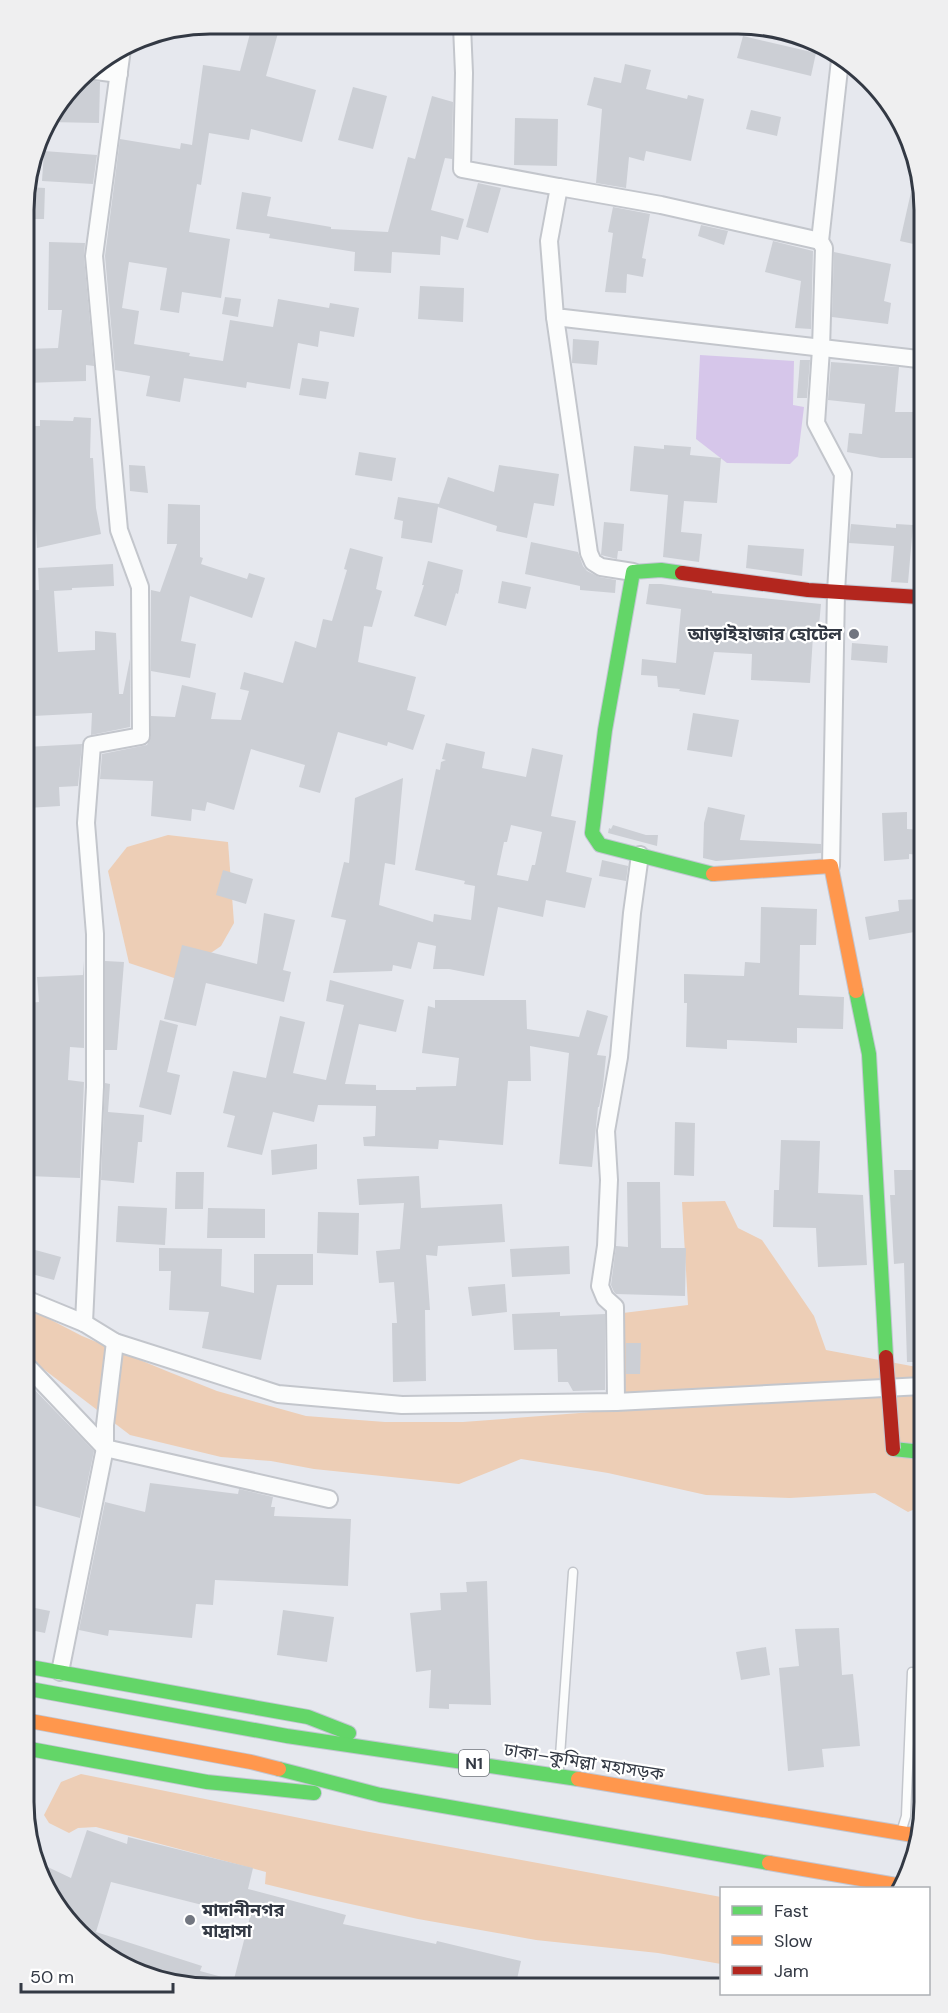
<svg xmlns="http://www.w3.org/2000/svg" width="948" height="2013" font-family="'DM Sans','Noto Sans Bengali',sans-serif">
<rect width="100%" height="100%" fill="#e6e8ee"/>
<path fill="#d6c6ea" d="M700,355L794,361L793,405L804,407L798,456L790,464L727,463L696,439Z"/>
<g fill="#edceb6">
<path d="M168,835L228,842L234,923L221,946L174,978L129,963L108,871L127,847Z"/>
<path d="M725,1201L738,1228L762,1240L814,1316L826,1350L922,1368V1506L908,1512L875,1493L790,1498L706,1495L608,1473L521,1459L459,1484L314,1469L271,1461L221,1457L130,1435L29,1358L28,1308L82,1336L169,1372L217,1391L306,1416L385,1422H463L619,1410L623,1313L688,1305L682,1202Z"/>
<path d="M81,1774L364,1831L721,1897V1964L658,1953L536,1940L418,1919L310,1895L265,1884L266,1872L96,1827L78,1828L69,1833L49,1823L44,1815L61,1782Z"/>
</g>
<g fill="#cccfd5" fill-rule="evenodd">
<path d="M252,26L278,33L266,76L316,90L302,142L251,129L249,140L209,133L201,185L197,184L189,232L230,239L221,298L182,292L179,313L160,310L167,268L129,262L122,308L139,311L134,344L190,353L189,356L223,361L230,320L273,327L278,299L329,308L330,303L359,308L354,337L320,331L318,347L298,343L290,389L247,382L246,388L184,378L180,402L146,396L150,376L115,370L105,256L120,139L180,149L181,143L192,145L203,65L240,71Z"/>
<path d="M743,36L816,53L811,76L737,58Z"/>
<path d="M625,64L651,70L646,89L687,99L688,95L704,99L691,161L646,151L644,161L629,157L626,188L596,183L602,109L587,105L594,77L621,83Z"/>
<path d="M81,78L100,82L99,123L48,122Z"/>
<path d="M353,87L387,96L373,149L338,140Z"/>
<path d="M432,96L453,102L452,159L445,158L431,210L464,219L458,240L441,236L440,255L392,252L391,273L354,271L355,252L269,238L270,234L236,229L242,192L271,197L267,216L331,227V229L388,232L408,157L415,159Z"/>
<path d="M751,110L781,117L777,136L746,129Z"/>
<path d="M515,118L558,119L557,166L514,165Z"/>
<path d="M44,151L97,155L93,184L42,181Z"/>
<path d="M478,183L501,188L488,233L466,227Z"/>
<path d="M27,187L45,188L44,219H25L24,198Z"/>
<path d="M911,192L918,193V245L900,241Z"/>
<path d="M613,207L650,214L642,258L646,259L643,277L627,274L626,293L605,292L613,233L608,232Z"/>
<path d="M701,225L728,231L724,245L698,236Z"/>
<path d="M773,241L813,251L811,329L795,328L801,281L765,272Z"/>
<path d="M49,242L85,243L84,257L94,366L86,365V381L25,383V349L58,348L62,310H48Z"/>
<path d="M834,252L891,264L884,301L891,303L888,324L832,317Z"/>
<path d="M420,286L464,288L463,322L418,319Z"/>
<path d="M225,297L241,299L238,317L222,314Z"/>
<path d="M573,339L599,341L597,365L572,363Z"/>
<path d="M800,360H810L807,398H797Z"/>
<path d="M831,362L899,367L895,412H917L916,458H881L847,452L849,433L862,434L865,404L828,400Z"/>
<path d="M302,378L329,382L326,399L299,395Z"/>
<path d="M74,417L91,418L90,458H93L96,508L101,534L37,548L35,510L26,511L25,426H40V420L73,421Z"/>
<path d="M664,445L691,447L690,455L721,458L717,503L684,501L681,532L702,534L699,562L663,557L668,495L630,491L634,446L664,449Z"/>
<path d="M359,452L396,458L392,481L355,475Z"/>
<path d="M129,465L145,466L148,493L130,491Z"/>
<path d="M499,465L559,474L554,506L534,503L527,538L496,531L497,526L438,507L432,543L401,538L403,521L394,519L398,497L439,504L438,507L448,477L494,492Z"/>
<path d="M168,504L200,505V557L203,558L201,564L247,579L249,573L265,578L252,618L190,596L181,641L196,644L190,678L151,671V590L160,592L177,544H167Z"/>
<path d="M604,522L624,524L622,551H618L617,559L601,555Z"/>
<path d="M851,524L896,528V524L913,525L908,583L891,582L894,546L849,543Z"/>
<path d="M531,542L578,552L583,566L587,571L599,577L616,580L615,593L580,590V586L525,574Z"/>
<path d="M748,545L804,549L802,576L746,568Z"/>
<path d="M350,548L383,557L376,589L382,591L372,627L364,626L358,662L416,677L407,710L425,715L413,750L388,742L387,746L338,732L320,793L299,787L305,765L251,749L234,810L207,802L205,811L192,809L191,821L151,816L153,781L100,779L102,754L147,745L151,736V716L175,717L182,685L216,693L211,719L241,720L249,691L240,689L244,672L283,683L295,641L316,648L323,619L332,621L347,570L344,569Z"/>
<path d="M428,561L463,570L458,594L456,593L446,626L414,616L424,585H422Z"/>
<path d="M113,564L114,586L72,588V590L54,591L58,652L95,650V631L116,633L119,694H123L130,659V727L91,735L92,713L33,716L30,624H26V590H39L38,568Z"/>
<path d="M502,581L531,587L526,609L498,603Z"/>
<path d="M649,584H661L712,591V593L821,604L818,636H813L810,683L751,680L752,654L714,652L705,695L679,691L680,689L658,687L657,676L641,675L642,659L676,663L681,609L646,604Z"/>
<path d="M852,643L888,646L887,663L851,660Z"/>
<path d="M693,713L739,720L732,757L687,750Z"/>
<path d="M446,743L485,752L482,768L526,777L532,748L563,755L551,816L576,821L566,872L592,878L585,908L546,900L543,917L498,907L484,976L449,969H433L436,946L418,942L411,969L393,965L392,971L333,973L346,920L331,917L344,862L349,863L355,798L403,778L395,865L385,863L379,905L433,922L434,914L471,920L475,886L464,884L465,881L415,870L436,769L440,770L441,762L446,760L442,759ZM511,825L542,832L535,865H532L528,881L497,875L504,842H507Z"/>
<path d="M82,744L78,786L59,787L60,806L27,808L26,747Z"/>
<path d="M708,807L745,815L740,840L821,844V853L716,861L703,858L704,823Z"/>
<path d="M907,812V829L920,830V855L909,854V859L884,861L882,813Z"/>
<path d="M613,825L646,835H658L657,846L608,833L609,828L611,829Z"/>
<path d="M602,860L628,866L626,881L599,876Z"/>
<path d="M223,870L253,879L246,904L216,895Z"/>
<path d="M920,899V931L869,940L865,917L899,911L898,900Z"/>
<path d="M761,907L817,909L816,945H800L799,995L844,997L843,1029L797,1028V1043L727,1040V1049L686,1047L687,1003H684V974L744,976L745,962L760,963Z"/>
<path d="M264,913L295,920L283,970L291,972L284,1002L206,983L196,1026L164,1019L182,945L257,964Z"/>
<path d="M84,961V1048L70,1047L68,1080L84,1082L80,1178L28,1176L27,1003L39,1002L37,977L83,975Z"/>
<path d="M105,961L124,962L117,1050H105Z"/>
<path d="M330,980L404,1000L396,1032L359,1024L345,1084L376,1085V1090H416V1087L456,1086L459,1058L422,1053L428,1006L435,1008V1000H526L527,1029L579,1037L587,1010L608,1016L597,1055L606,1056L603,1086L599,1107H598L592,1167L559,1164L569,1053L530,1046L531,1081H508L503,1145L439,1140L438,1149L364,1146L363,1137L375,1136L376,1106L318,1105L314,1122L273,1112L262,1155L227,1147L235,1116L223,1113L233,1071L266,1078L280,1016L305,1022L293,1073L326,1080L344,1005L326,1001Z"/>
<path d="M160,1020L178,1025L167,1072L180,1075L171,1115L139,1107Z"/>
<path d="M105,1083L110,1084L108,1112L144,1115L142,1142H138L134,1183L101,1180Z"/>
<path d="M675,1122L695,1123L694,1176L674,1175Z"/>
<path d="M781,1140L820,1141L818,1193L863,1195L867,1265L818,1267L816,1228L773,1227L774,1190H779Z"/>
<path d="M317,1144V1169L272,1175L271,1150Z"/>
<path d="M894,1170H921L922,1362H907L904,1263L894,1264L890,1195H895Z"/>
<path d="M176,1172H204L203,1209H175Z"/>
<path d="M419,1176L421,1208L502,1204L505,1242L438,1246L437,1256L426,1255L430,1310H425L426,1381L393,1382L392,1323H397L394,1282L379,1283L376,1251L400,1249L404,1203L359,1205L357,1179Z"/>
<path d="M627,1182H660L661,1248H686L685,1296L616,1294L614,1292L611,1285L616,1246L628,1247Z"/>
<path d="M118,1206L167,1208L165,1245L116,1242Z"/>
<path d="M208,1208L265,1209V1238H207Z"/>
<path d="M318,1212L359,1213L358,1255L317,1253Z"/>
<path d="M569,1246L570,1274L512,1277L510,1249Z"/>
<path d="M28,1248L61,1257L54,1280L28,1273Z"/>
<path d="M159,1248L222,1249L221,1286L254,1293V1254H313V1285H277L261,1360L202,1348L209,1312L169,1310L171,1271H159Z"/>
<path d="M505,1284L507,1312L472,1316L468,1287Z"/>
<path d="M560,1312V1316L605,1314V1390L573,1391L568,1382H558L557,1349L514,1350L512,1314Z"/>
<path d="M626,1343H641L640,1374H626Z"/>
<path d="M29,1384L94,1451L80,1518L29,1504Z"/>
<path d="M150,1483L238,1494L239,1489L273,1497L271,1507H275L274,1516L351,1519L348,1586L215,1580L213,1605L196,1604L192,1638L109,1630L108,1636L79,1630L105,1502L145,1512Z"/>
<path d="M487,1581L491,1705L449,1704V1709L429,1708L431,1670L416,1672L410,1613L441,1610L440,1593L467,1592L466,1582Z"/>
<path d="M30,1607L50,1611L45,1633L30,1630Z"/>
<path d="M283,1610L334,1617L327,1662L277,1655Z"/>
<path d="M839,1628L842,1675L853,1674L860,1746L822,1749L824,1767L788,1771L779,1668L799,1666L795,1629Z"/>
<path d="M766,1647L770,1675L741,1680L736,1652Z"/>
<path d="M87,1830L127,1844L128,1837L253,1868L248,1889L346,1915L343,1924L436,1944L437,1941L521,1961L516,1984L174,1985L87,1943L49,1896L35,1861L71,1878ZM111,1882L250,1917L233,1983V1980L200,1971L202,1966L96,1932Z"/>
</g>
<g fill="none" stroke-linecap="round" stroke-linejoin="round">
<defs>
<g id="lane">
<path d="M559,1770L573,1572"/>
<path d="M902,1829L906,1816L912,1672"/>
</g>
<g id="street">
<path d="M462,26L464,73L462,169L559,187L549,241L555,317L918,359"/>
<path d="M88,70L119,74"/>
<path d="M559,187L661,205L820,241"/>
<path d="M555,317L589,553L593,562L601,567L633,572"/>
<path d="M831,866L836,592L843,474L816,423L821,349L824,248L820,241L840,60"/>
<path d="M28,1300L84,1323L115,1342L278,1394L402,1405L616,1402L922,1386"/>
<path d="M84,1323L95,1087V934L86,823L92,745L141,736L140,587L119,530L94,256L122,49"/>
<path d="M29,1368L105,1448L329,1499"/>
<path d="M616,1402L615,1307L605,1298L600,1286L606,1246L609,1180L606,1131L619,1057L632,913L640,855"/>
<path d="M60,1672L105,1448V1425L115,1342"/>
</g>
<g id="fast">
<path d="M682,573L661,570L633,572L605,730L592,833L600,845L713,874"/>
<path d="M856,991L869,1054L886,1357"/>
<path d="M893,1449L922,1452"/>
<path d="M30,1667L308,1717L349,1733"/>
<path d="M30,1689L287,1736L578,1779"/>
<path d="M30,1749L207,1782L314,1793"/>
<path d="M279,1769L380,1795L769,1863"/>
</g>
<g id="slow">
<path d="M713,874L831,866L856,991"/>
<path d="M30,1721L251,1762L279,1769"/>
<path d="M578,1779L919,1836"/>
<path d="M769,1863L902,1886"/>
</g>
<path id="jam" d="M682,573L808,590L919,597"/>
</defs>
<use href="#lane" stroke="#c3c6cc" stroke-width="11"/>
<use href="#street" stroke="#c3c6cc" stroke-width="20"/>
<use href="#fast" stroke="#c1c6d2" stroke-width="16"/>
<use href="#slow" stroke="#c1c6d2" stroke-width="16"/>
<use href="#jam" stroke="#c1c6d2" stroke-width="16"/>
<use href="#lane" stroke="#fbfcfc" stroke-width="8"/>
<use href="#street" stroke="#fbfcfc" stroke-width="16"/>
<use href="#fast" stroke="#63d668" stroke-width="14"/>
<use href="#slow" stroke="#ff974d" stroke-width="14"/>
<use href="#jam" stroke="#b3261e" stroke-width="14"/>
<defs>
<path id="jam-bridge" d="M886,1357L893,1449"/>
</defs>
<use href="#jam-bridge" stroke="#c1c6d2" stroke-width="16" stroke-linecap="butt"/>
<use href="#jam-bridge" stroke="#b3261e" stroke-width="14"/>
</g>
<g fill="#727680" stroke="#fff" stroke-width="2">
<circle cx="854" cy="634" r="6"/>
<circle cx="190" cy="1920" r="6"/>
</g>
<g text-anchor="middle" stroke-width="4.5" stroke-linejoin="round" paint-order="stroke">
<rect fill="#fff" stroke="#70747c" stroke-width="1.5" x="459" y="1750" width="30" height="26" rx="4.5"/>
<g font-size="16" font-weight="bold" fill="#333944">
<text x="474" y="1769">N1</text>
</g>
<g font-size="18" font-weight="bold" fill="#333944" stroke="#fff" text-anchor="end">
<text x="842" y="640">আড়াইহাজার হোটেল</text>
<text x="202" y="1916" text-anchor="start">মাদানীনগর<tspan x="202" dy="21">মাদ্রাসা</tspan></text>
</g>
<g font-size="18" fill="#333944" stroke="#fff">
<text transform="translate(584 1762) rotate(9)" y="6">ঢাকা–কুমিল্লা মহাসড়ক</text>
</g>
</g>
<path d="M0 0H948V2013H0ZM210 34H738A176 176 0 0 1 914 210V1802A176 176 0 0 1 738 1978H210A176 176 0 0 1 34 1802V210A176 176 0 0 1 210 34Z" fill="#efeff0" fill-rule="evenodd"/>
<path fill="none" stroke="#333944" stroke-width="3" d="M210 34H738A176 176 0 0 1 914 210V1802A176 176 0 0 1 738 1978H210A176 176 0 0 1 34 1802V210A176 176 0 0 1 210 34Z"/>
<rect x="720" y="1887" width="210" height="108" fill="#ffffff" stroke="#adb0b4" stroke-width="1.5"/>
<rect x="732" y="1906" width="30" height="9" fill="#63d668" stroke="#adb0b4" stroke-width="1.5"/>
<text x="774" y="1917" font-size="18" fill="#333944">Fast</text>
<rect x="732" y="1936" width="30" height="9" fill="#ff974d" stroke="#adb0b4" stroke-width="1.5"/>
<text x="774" y="1947" font-size="18" fill="#333944">Slow</text>
<rect x="732" y="1966" width="30" height="9" fill="#b3261e" stroke="#adb0b4" stroke-width="1.5"/>
<text x="774" y="1977" font-size="18" fill="#333944">Jam</text>
<path d="M21 1983v9h152v-9" fill="none" stroke="#333944" stroke-width="3"/>
<text x="30" y="1983" font-size="18" fill="#333944" stroke="#ffffff" stroke-width="4.5" paint-order="stroke">50 m</text>
</svg>
